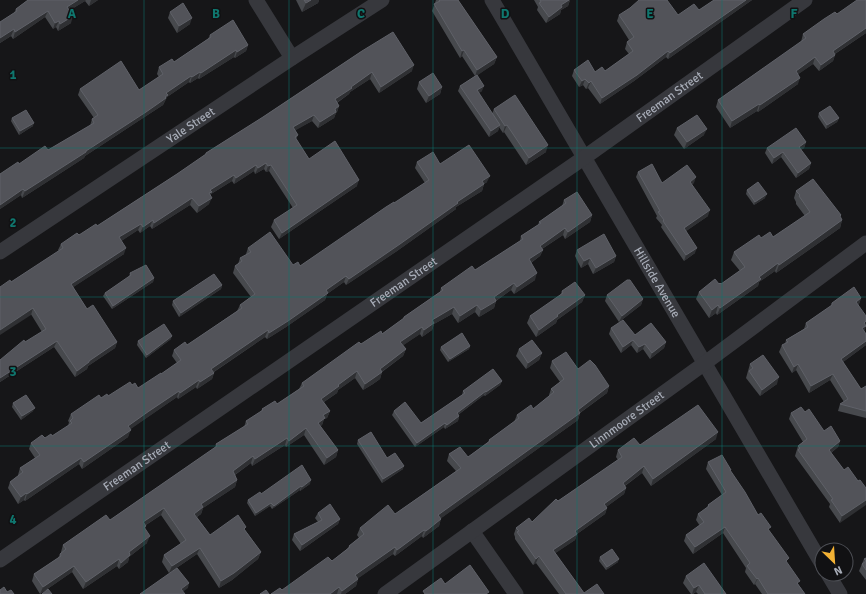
<svg xmlns="http://www.w3.org/2000/svg" width="866" height="594" font-family="Signika,sans-serif">
<rect width="100%" height="100%" fill="#161618"/>
<g fill="none" stroke-linecap="round" stroke-linejoin="round">
<g stroke="#37383d" stroke-width="15">
<path d="M256,0L292,58"/>
<path id="s1" d="M492,0L822,564"/>
<path id="s2" d="M0,252L292,58L382,0"/>
<path d="M472,531L516,594"/>
<path id="s3" d="M0,560L585,157L805,0"/>
<path d="M828,574L840,594"/>
<path id="s4" d="M385,594L705,363L866,243"/>
</g>
</g>
<g fill="#47494d">
<path d="M28,0H98L89,6L85,1L70,10L71,23L58,31L56,27L53,29L45,17L13,39L11,36L0,43V22L14,13L16,9Z"/>
<path d="M296,0H319L318,3L302,12Z"/>
<path d="M436,0H458L497,57L494,64L477,75L482,91L478,93L492,114L494,109L546,152L526,165L504,132L503,133L499,127L498,131L489,137L458,91L460,86L475,76L462,56L460,58L432,11Z"/>
<path d="M534,0H570L568,6L561,10L560,14L546,23L537,10L538,7Z"/>
<path d="M714,0H752L668,59L666,57L634,81L600,104L588,88L586,89L583,85L579,87L572,76L574,70L595,72L605,71L629,54L625,49L627,42L629,40L617,21L619,15H678L699,10Z"/>
<path d="M866,0V33L835,54V55L833,61L819,71L813,64L798,74V84L758,112L757,111L730,128L716,107L718,100L801,42L803,34L837,14Z"/>
<path d="M170,12L190,24L177,33L168,18Z"/>
<path d="M210,35L248,45L246,51L235,58L234,57L199,79L198,78L190,83L189,82L167,97L163,105L143,118L85,156L84,158L22,198L21,195L0,209V174L48,150L90,126L92,119L94,118L78,95L80,89L139,90L159,77L157,74L159,67L174,62L208,39Z"/>
<path d="M362,51L412,71L379,93L370,79L350,92L349,94L337,103L339,106L337,112L336,113L334,118L318,128L312,121L295,130L298,135L296,139L309,159L357,186L279,239L271,227L274,220L293,208L269,171L266,172L264,169L255,174L254,171L234,184L232,181L211,194L209,204L197,213L190,205L152,229L150,226L140,233L138,230L121,241L124,254L73,287L87,309L117,342L115,348L88,366L87,369L75,377L54,347L0,382V360L42,332L11,282L59,251L58,250L61,244L97,226L177,174L205,155L206,153L263,117Z"/>
<path d="M419,82L442,87L440,94L426,103L417,89Z"/>
<path d="M819,113L839,118L837,122L826,129L818,117Z"/>
<path d="M12,118L33,126L19,135L11,121Z"/>
<path d="M677,128L704,135L684,149L674,135Z"/>
<path d="M806,142L804,148L801,150L811,163L809,169L796,178L781,157L772,164L765,153L767,148Z"/>
<path d="M417,162L440,164L487,182L484,184L482,191L456,207V209L397,251L346,285L344,282L327,294L325,300L286,327L267,339L265,337L214,372V373L212,379L197,389L196,387L178,399L177,397L130,429L128,437L82,469L79,464L25,501L24,500L18,504L8,488L10,482L18,476V475L20,468L35,458L29,449L31,443L52,436L68,426L69,422L68,421L71,414L101,398L108,396L132,385L138,388L161,374L177,363L172,356L174,350L187,345L193,341L237,311L240,305L251,297L233,273L235,266L238,264L240,258L246,255V254L248,248L293,265L300,266L425,183L415,168Z"/>
<path d="M638,172L662,183H694L692,184L708,216L686,231L695,253L684,261L661,227L662,225L656,218L657,216L636,177Z"/>
<path d="M747,190L765,198L754,205L746,194Z"/>
<path d="M796,191L840,217L842,220L840,228L796,259L776,273L775,271L759,282L758,286L717,315L716,313L709,318L696,299L699,292L721,284L740,271L731,260L734,252L761,238L773,237L805,216L796,204V202L794,198Z"/>
<path d="M564,200L592,215L590,222L565,239L563,235L542,249L543,250L540,256L531,263L535,280L514,294L511,290L496,301L494,308L479,317L475,312L458,323L452,314L434,324L432,330L422,337L420,334L403,345L406,349L403,356L382,372L380,379L373,384L363,390L355,378L338,390L337,393L324,402L330,411L327,418L324,419L322,425L320,426L338,450L336,457L324,465L304,435L286,447L285,445L252,466L251,463L235,475L237,480L235,487L203,508L201,514L197,517L210,535L245,530L261,552L258,559L232,580L219,588L197,554L169,573L162,562L164,555L181,544L161,515L146,525L145,529L147,543L129,557L128,562L119,569L117,566L83,589L72,572L40,594L32,581L34,574L58,558L60,554L61,553V552L63,545L110,520L215,448L216,444L244,427L246,421L261,412L262,409L277,404L299,389L302,383L361,344L382,334L403,319L404,317L440,292L441,288L475,270L520,241L521,236L538,225L539,222L562,206Z"/>
<path d="M577,250L616,256L614,262L593,274L588,264L581,268L575,256Z"/>
<path d="M130,273L154,278L153,282L112,309L103,296L105,293L129,277Z"/>
<path d="M222,285L221,289L179,317L172,305L173,301Z"/>
<path d="M562,291L585,295L582,302L557,320L556,323L536,337L527,323L530,316L560,296Z"/>
<path d="M607,295L643,299L641,305L619,322L605,301Z"/>
<path d="M861,298L859,304L858,305L864,331L866,334V345L843,362L861,389L866,386V418L838,411L840,404L844,402L830,380L809,393L796,370L792,373L779,352L782,345L785,344L786,340L804,329L806,323L831,306L832,303Z"/>
<path d="M611,328L635,335L666,342L664,348L650,359L643,349L637,353L631,345L621,353L609,334Z"/>
<path d="M171,339L146,358L137,345L138,341Z"/>
<path d="M470,346L469,349L448,362L440,350L441,347Z"/>
<path d="M519,349L542,353L539,360L526,369L516,356Z"/>
<path d="M552,361L578,369L609,386L607,393L580,413L578,420L441,518L439,526L423,538L422,536L395,556L393,554L358,578V579L356,586L345,594H271L282,590L332,561L347,549L349,546L359,538L357,535L360,528L395,514L456,471L447,461L449,454L468,457L488,442L489,440L514,422L517,415L533,409L549,396V395L551,389L560,382L550,368Z"/>
<path d="M750,364L777,384L760,396L746,378Z"/>
<path d="M502,381L500,385L485,396L484,395L458,415L459,416L458,421L445,429L444,427L415,447L392,415L394,411L421,423L462,395L463,391Z"/>
<path d="M13,403L33,411L21,420L12,407Z"/>
<path d="M805,412L824,431L840,441L838,447L831,453L844,470L858,481L840,523L829,507L830,504L795,456L798,446L803,442L789,419L791,413Z"/>
<path d="M716,439L651,486L642,473L625,486L626,488L624,494L606,507L607,508L605,514L577,534L575,540L555,553L584,593L604,594H559L536,563L533,565L515,539V537L514,534L516,528L532,522L558,501L618,460L616,457L618,450L640,445Z"/>
<path d="M358,440L387,458L403,469L382,483L357,444Z"/>
<path d="M708,462L731,470L730,471L758,515L769,531L798,584L805,594H762L755,584L754,585L745,572L746,568L723,533L693,554L684,541L686,535L700,526L696,520L698,514L707,508L708,505L722,495L706,469Z"/>
<path d="M310,484L300,491V490L272,509L270,506L255,516L247,503L248,500L261,494Z"/>
<path d="M318,513L340,519L338,524L300,551L292,540L294,534L318,522L315,518Z"/>
<path d="M600,557L618,562L606,570L599,561Z"/>
<path d="M866,558V580L859,571L864,559Z"/>
<path d="M686,576L726,594H698L696,592L693,594H691L683,583Z"/>
</g>
<g fill="#2f3033">
<path d="M78,0H86L85,1L65,13L67,7Z"/>
<path d="M91,0H98L89,6Z"/>
<path d="M311,0H319L318,3L302,12L306,3Z"/>
<path d="M569,0H570L568,6L561,10L560,14L546,23L549,17L561,5Z"/>
<path d="M746,0H752L668,59L670,53Z"/>
<path d="M48,11L45,17L13,39L15,32Z"/>
<path d="M73,16L71,23L58,31L60,24Z"/>
<path d="M192,18L190,24L177,33L179,26Z"/>
<path d="M59,21L56,27L53,29L55,23Z"/>
<path d="M866,28V33L830,57L833,51Z"/>
<path d="M14,29L11,36L0,43V38Z"/>
<path d="M248,45L246,51L235,58L237,52Z"/>
<path d="M236,50L234,57L199,79L201,73Z"/>
<path d="M464,50L462,56L460,58L462,51Z"/>
<path d="M668,51L666,57L634,81L600,104L602,98Z"/>
<path d="M835,55L833,61L819,71L821,65Z"/>
<path d="M497,57L494,64L475,77L477,70Z"/>
<path d="M815,57L813,64L793,78L796,71Z"/>
<path d="M414,65L412,71L379,93L381,87Z"/>
<path d="M200,72L198,78L190,83L192,77Z"/>
<path d="M372,72L370,79L350,92L349,94L333,105L335,99L351,87Z"/>
<path d="M191,76L189,82L167,97L163,105L143,118L85,156L84,158L22,198L25,191L86,151L166,93Z"/>
<path d="M800,78L798,84L758,112L760,105Z"/>
<path d="M585,79L583,85L579,87L582,81Z"/>
<path d="M591,81L588,88L586,89L589,83Z"/>
<path d="M484,86L482,91L475,96L477,90Z"/>
<path d="M442,87L440,94L426,103L429,96Z"/>
<path d="M759,104L757,111L730,128L732,121Z"/>
<path d="M339,106L337,112L336,113L334,118L318,128L320,122L335,109Z"/>
<path d="M314,115L312,121L291,133L293,127Z"/>
<path d="M839,118L837,122L826,129L827,125Z"/>
<path d="M34,123L33,126L19,135L20,131Z"/>
<path d="M500,125L498,131L489,137L491,131Z"/>
<path d="M507,125L504,132L503,133L505,126Z"/>
<path d="M707,129L704,135L684,149L687,142Z"/>
<path d="M806,142L804,148L797,152L799,147Z"/>
<path d="M548,145L546,152L526,165L529,158Z"/>
<path d="M783,152L781,157L772,164L774,158Z"/>
<path d="M266,163L264,169L255,174L258,168Z"/>
<path d="M811,163L809,169L796,178L798,173Z"/>
<path d="M256,165L254,171L234,184L236,178Z"/>
<path d="M271,165L269,171L266,172L268,166Z"/>
<path d="M234,175L232,181L211,194L209,198L206,199L210,190Z"/>
<path d="M490,176L487,182L479,187L482,181Z"/>
<path d="M696,177L694,183L688,187L690,182Z"/>
<path d="M359,180L357,186L279,239L282,233Z"/>
<path d="M484,184L482,191L456,207V209L397,251L346,285L349,279L457,202Z"/>
<path d="M23,189L21,195L0,209V205Z"/>
<path d="M767,194L765,198L754,205L755,202Z"/>
<path d="M192,198L190,205L152,229L154,223Z"/>
<path d="M212,198L209,204L197,213L199,206Z"/>
<path d="M710,210L708,216L682,234L684,228Z"/>
<path d="M592,215L590,222L565,239L568,232Z"/>
<path d="M153,220L150,226L140,233L143,227Z"/>
<path d="M842,220L840,228L796,259L776,273L779,265Z"/>
<path d="M141,224L138,230L117,244L119,237Z"/>
<path d="M565,228L563,235L537,252L540,246Z"/>
<path d="M126,248L124,254L69,290L71,284Z"/>
<path d="M697,248L695,253L684,261L686,255Z"/>
<path d="M543,250L540,256L526,266L529,259Z"/>
<path d="M616,256L614,262L593,274L596,268Z"/>
<path d="M590,258L588,264L581,268L584,261Z"/>
<path d="M778,263L775,271L759,282L758,286L717,315L720,308L759,277Z"/>
<path d="M537,273L535,280L514,294L517,287Z"/>
<path d="M346,276L344,282L327,294L325,300L286,327L267,339L269,333L326,290Z"/>
<path d="M154,278L153,282L112,309L113,306Z"/>
<path d="M514,283L511,290L494,302L496,301L494,308L479,317L481,310L494,297Z"/>
<path d="M222,285L221,289L179,317L181,313Z"/>
<path d="M585,295L582,302L557,320L556,323L536,337L539,330L557,315Z"/>
<path d="M861,298L859,304L853,308L856,302Z"/>
<path d="M643,299L641,305L619,322L622,316Z"/>
<path d="M477,305L475,312L458,323L460,316Z"/>
<path d="M718,305L716,313L709,318L712,310Z"/>
<path d="M454,307L452,314L434,324L432,330L422,337L424,330L432,320Z"/>
<path d="M33,308L31,315L0,335V330Z"/>
<path d="M866,321V326L864,333L860,334L864,323Z"/>
<path d="M422,327L420,334L398,349L400,342Z"/>
<path d="M268,330L265,337L209,375L211,369Z"/>
<path d="M172,336L171,339L146,358L147,355Z"/>
<path d="M633,340L631,345L621,353L623,347Z"/>
<path d="M57,341L54,347L0,382V378Z"/>
<path d="M866,341V345L839,365L841,359Z"/>
<path d="M117,342L115,348L88,366L87,369L75,377L77,371L89,361Z"/>
<path d="M666,342L664,348L650,359L652,353Z"/>
<path d="M645,344L643,349L637,353L639,347Z"/>
<path d="M470,346L469,349L448,362L450,359Z"/>
<path d="M406,349L403,356L377,375L380,369Z"/>
<path d="M542,353L539,360L526,369L528,363Z"/>
<path d="M798,364L796,370L792,373L794,367Z"/>
<path d="M357,371L355,378L338,390L337,393L319,405L321,399L338,385Z"/>
<path d="M382,372L380,379L373,384L363,390L365,384Z"/>
<path d="M214,373L212,379L197,389L200,382Z"/>
<path d="M833,374L830,380L809,393L811,386Z"/>
<path d="M779,377L777,384L760,396L762,390Z"/>
<path d="M199,380L196,387L178,399L180,393Z"/>
<path d="M502,381L500,385L485,396L486,392Z"/>
<path d="M609,386L607,393L578,414L580,413L578,420L436,522L438,515Z"/>
<path d="M179,391L177,397L125,433L128,426Z"/>
<path d="M486,391L484,395L455,417L457,413Z"/>
<path d="M35,408L33,411L21,420L22,416Z"/>
<path d="M330,411L327,418L324,419L322,425L315,430L318,423L323,415Z"/>
<path d="M459,416L458,421L445,429L447,425Z"/>
<path d="M445,423L444,427L415,447L417,443Z"/>
<path d="M306,428L304,435L286,447L289,441Z"/>
<path d="M131,430L128,437L82,469L84,462Z"/>
<path d="M718,432L716,439L651,486L653,479Z"/>
<path d="M287,438L285,445L252,466L255,459Z"/>
<path d="M840,441L838,447L827,456L829,450Z"/>
<path d="M338,450L336,457L324,465L327,458Z"/>
<path d="M253,456L251,463L230,478L233,471Z"/>
<path d="M81,458L79,464L25,501L27,494Z"/>
<path d="M404,466L403,469L382,483L383,479Z"/>
<path d="M644,466L642,473L620,489L623,483Z"/>
<path d="M237,480L235,487L203,508L201,514L192,520L194,514L201,504Z"/>
<path d="M311,480L310,484L300,491L302,487Z"/>
<path d="M301,486L300,490L272,509L274,506Z"/>
<path d="M626,488L624,494L602,510L604,504Z"/>
<path d="M26,493L24,500L18,504L21,497Z"/>
<path d="M866,500V505L840,523L842,516Z"/>
<path d="M271,503L270,506L255,516L256,513Z"/>
<path d="M164,508L161,515L141,528L143,522Z"/>
<path d="M607,508L605,514L577,534L575,540L550,557L553,550L575,531Z"/>
<path d="M340,519L338,524L300,551L302,545Z"/>
<path d="M441,519L439,526L423,538L426,531Z"/>
<path d="M725,527L723,533L693,554L695,547Z"/>
<path d="M424,530L422,536L395,556L397,550Z"/>
<path d="M150,536L147,543L129,557L128,562L119,569L121,563L129,552Z"/>
<path d="M395,547L393,554L353,582L355,575Z"/>
<path d="M200,548L197,554L169,573L172,566Z"/>
<path d="M261,552L258,559L232,580L219,588L221,581Z"/>
<path d="M539,556L536,563L533,565L536,559Z"/>
<path d="M119,559L117,566L83,589L86,582Z"/>
<path d="M619,559L618,562L606,570L607,567Z"/>
<path d="M74,566L72,572L40,594L43,587Z"/>
<path d="M758,578L755,584L754,585L757,579Z"/>
<path d="M358,579L356,586L345,594H341L342,591Z"/>
<path d="M189,583L188,588L180,594L181,589Z"/>
<path d="M699,585L696,592L692,594L694,588Z"/>
<path d="M339,587L337,594H330Z"/>
</g>
<g fill="#525359" stroke="#5f6168">
<path d="M28,0H78L67,7L73,16L60,24L59,21L55,23L48,11L15,32L14,29L0,38V22L17,11L16,9Z"/>
<path d="M304,0H311L306,3Z"/>
<path d="M439,0H458L497,57L477,70L464,50L462,51L434,4L440,1Z"/>
<path d="M540,0H569L561,5L562,7L549,17L539,3L541,2Z"/>
<path d="M639,0H667L678,15L694,4L699,10L714,0H746L670,53L668,51L637,75L602,98L591,81L589,83L585,79L582,81L574,70L588,60L595,72L602,67L605,71L633,51L627,42L634,37L619,15L630,8Z"/>
<path d="M857,0H866V28L833,51L835,55L821,65L815,57L796,71L800,78L760,105L759,104L732,121L718,100L806,38L803,34L824,19L835,12L837,14Z"/>
<path d="M183,3L192,18L179,26L170,12Z"/>
<path d="M233,20L248,45L237,52L236,50L201,73L200,72L192,77L191,76L166,93L168,95L165,97L166,98L146,112L86,151V152L25,191L23,189L0,205V174L18,162L19,164L45,146L48,150L94,123L92,119L98,115L80,89L121,61L139,90L163,74L159,67L172,59L174,62L211,37L210,35Z"/>
<path d="M393,32L414,65L381,87L372,72L351,87L352,88L335,99L339,106L335,109L336,112L320,122L314,115L293,127L298,135L295,137L309,159L335,141L359,180L282,233L274,220L297,205L271,165L268,166L266,163L258,168L256,165L236,178L234,175L210,190L212,192L209,193L212,198L199,206L192,198L154,223L153,220L143,227L141,224L119,237L126,248L71,284L87,309L93,305L117,342L89,361V362L77,371L57,341L0,378V360L24,340L25,342L46,329L33,308L0,330V287L10,280L11,282L63,248L61,244L77,233L79,235L96,224L97,226L177,174L206,154V153L263,117L362,51Z"/>
<path d="M433,73L442,87L429,96L419,82Z"/>
<path d="M477,75L484,86L477,90L500,125L491,131L460,86Z"/>
<path d="M515,95L548,145L529,158L507,125L505,126L494,109Z"/>
<path d="M830,106L839,118L827,125L819,113Z"/>
<path d="M26,110L34,123L20,131L12,118Z"/>
<path d="M697,115L707,129L687,142L677,128Z"/>
<path d="M796,128L806,142L799,147L811,163L798,173L783,152L774,158L767,148Z"/>
<path d="M469,145L490,176L482,181L484,184L457,202L458,203L400,244L349,279L346,276L326,290L328,293L288,321L269,333L268,330L211,369L214,373L200,382L199,380L180,393L179,391L149,411L128,426L131,430L84,462L81,458L27,494L26,493L21,497L10,482L23,472L20,468L40,455L31,443L42,435L45,438L51,434L52,436L72,423L70,421L73,418L71,414L99,395L101,398L107,394L108,396L130,382L132,385L135,383L138,388L161,373V374L181,360L174,350L185,342L187,345L193,341L242,308L240,305L255,294L235,266L242,261L240,258L251,252L248,248L270,232L293,265L298,262L300,266L386,207L394,202V203L429,180L417,162L433,152L440,164Z"/>
<path d="M652,164L662,183L687,165L696,177L690,182L710,210L684,228L697,248L686,255L663,221L664,220L658,212L660,211L638,172Z"/>
<path d="M813,179L841,215L840,216L842,220L799,251L779,265L778,263L759,277L761,279L720,308L718,305L712,310L699,292L715,279L719,284L720,283L721,284L745,267L734,252L759,235L761,238L770,232L773,237L810,212L799,196L800,195L796,191Z"/>
<path d="M758,182L767,194L755,202L747,190Z"/>
<path d="M577,192L592,215L568,232L565,228L540,246L543,250L529,259L537,273L517,287L514,283L494,297L496,301L481,310L477,305L460,316L454,307L432,320L434,323L424,330L422,327L400,342L406,349L380,369L382,372L375,377L365,384L357,371L338,385L339,386L321,399L330,411L323,415L325,418L318,423L338,450L327,458L306,428L289,441L287,438L255,459L253,456L233,471L237,480L201,504L203,507L194,514L210,535L238,515L246,527L244,529L261,552L234,573L221,581L200,548L172,566L164,555L186,540L164,508L143,522L146,526L144,527L150,536L129,552L130,555L121,563L119,559L86,582L74,566L43,587L34,574L61,556L60,554L66,549L63,545L106,515L110,520L217,446L216,444L248,424L246,421L263,410L262,409L275,401L277,404L304,386L302,383L359,342L361,344L381,331L382,334L404,318V317L443,290L441,288L472,266L475,270L523,239L521,236L541,223L539,222L566,203L564,200Z"/>
<path d="M604,234L616,256L596,268L590,258L584,261L577,250Z"/>
<path d="M146,265L154,278L113,306L105,293L131,275L130,273Z"/>
<path d="M214,274L222,285L181,313L173,301Z"/>
<path d="M627,280H630L643,299L622,316L607,295Z"/>
<path d="M575,282L585,295L557,315L558,316L539,330L530,316L563,293L562,291Z"/>
<path d="M854,287L861,298L856,302L866,316V321L864,323L866,326L862,328L866,334V341L841,359L861,389L866,386V411L840,404L848,399L833,374L811,386L798,364L794,367L782,345L788,342L786,340L808,327L806,323L832,305V303Z"/>
<path d="M623,320L635,335L651,323L666,342L652,353L645,344L639,347L633,340L623,347L611,328Z"/>
<path d="M164,324L172,336L147,355L138,341Z"/>
<path d="M462,333L470,346L450,359L441,347Z"/>
<path d="M532,340L542,353L528,363L519,349Z"/>
<path d="M566,352L578,369L590,360L595,365L609,386L578,410L580,413L438,515L441,519L426,531L424,530L397,550L395,547L355,575L358,579L342,591L339,587L330,594H271L280,588L282,590L328,557L332,561L350,547L349,546L364,534L360,528L388,505L395,514L461,468L449,454L460,447L468,457L490,441L489,440L519,418L517,415L531,405L533,409L554,392L551,389L564,379L552,361Z"/>
<path d="M763,355L779,377L762,390L749,371L753,368L750,364Z"/>
<path d="M493,369L502,381L486,392V391L457,413L459,416L447,425L445,423L417,443L394,411L405,402L421,423L465,393L463,391Z"/>
<path d="M26,395L35,408L22,416L13,403Z"/>
<path d="M698,405L718,432L653,479L644,466L623,483L626,488L604,504L607,508L575,531L577,534L553,550L584,593L597,584L604,594H566L539,556L536,559L517,532L519,531L516,528L529,518L532,522L556,499L558,501L622,457L618,450L634,438L640,445Z"/>
<path d="M801,407L805,412L809,409L824,431L831,426L840,441L829,450L844,470L848,467L858,481L860,480L866,488V500L842,516L831,500L833,499L798,450L800,448L798,446L807,439L791,413Z"/>
<path d="M371,432L387,458L395,453L404,466L383,479L358,440Z"/>
<path d="M722,455L731,470H730L745,492L758,515L761,513L771,527L768,529L789,558L786,561L800,581L797,583L805,594H768L758,578L757,579L747,566L750,563L725,527L695,547L686,535L704,522L698,514L709,506L708,505L726,492L708,462Z"/>
<path d="M302,465L311,480L302,487L301,486L274,506L271,503L256,513L248,500L260,492L261,494Z"/>
<path d="M330,504L340,519L302,545L294,534L322,520L318,513Z"/>
<path d="M612,549L619,559L607,567L600,557Z"/>
<path d="M866,558V570L862,564L866,561L864,559Z"/>
<path d="M704,563L726,594H705L699,585L694,588L686,576Z"/>
<path d="M470,565L489,592L486,594H425L423,591L441,578L445,584Z"/>
<path d="M177,568L189,583L181,589L185,594H140Z"/>
<path d="M4,587L7,592L11,590L14,594H0V590Z"/>
<path d="M48,589L52,594H42Z"/>
<path d="M266,590L269,594H260Z"/>
</g>
<path fill="none" stroke="#0f766e" stroke-width="1" stroke-opacity="0.55" d="M144,0V594M289,0V594M433,0V594M577,0V594M722,0V594M0,148H866M0,297H866M0,446H866"/>
<g text-anchor="middle" stroke-width="3" stroke-linejoin="round" paint-order="stroke">
<g font-size="12" fill="#a8adb8" stroke="#111113">
<text dy="4" stroke="none"><textPath href="#s3" startOffset="814">Freeman Street</textPath></text>
<text dy="4" stroke="none"><textPath href="#s2" startOffset="229">Yale Street</textPath></text>
<text dy="4" stroke="none"><textPath href="#s3" startOffset="490">Freeman Street</textPath></text>
<text dy="4" stroke="none"><textPath href="#s1" startOffset="327">Hillside Avenue</textPath></text>
<text dy="4" stroke="none"><textPath href="#s4" startOffset="298">Linnmoore Street</textPath></text>
<text dy="4" stroke="none"><textPath href="#s3" startOffset="166">Freeman Street</textPath></text>
</g>
</g>
<g font-size="13" text-anchor="middle" font-weight="bold" fill="#0f766e" stroke="#111113" stroke-width="3" stroke-linejoin="round" paint-order="stroke">
<text x="72" y="18">A</text>
<text x="216" y="18">B</text>
<text x="361" y="18">C</text>
<text x="505" y="18">D</text>
<text x="650" y="18">E</text>
<text x="794" y="18">F</text>
<text x="13" y="79">1</text>
<text x="13" y="227">2</text>
<text x="13" y="376">3</text>
<text x="13" y="524">4</text>
</g>
<g transform="translate(834 562) rotate(155)"><circle r="19" fill="#111113" stroke="#4d4f55"/>
<path d="M0-3L7 15L0 10L-7 15Z" fill="#f2b134"/>
<text y="-6" font-size="11" font-weight="bold" text-anchor="middle" fill="#a8adb8">N</text>
</g>
</svg>
